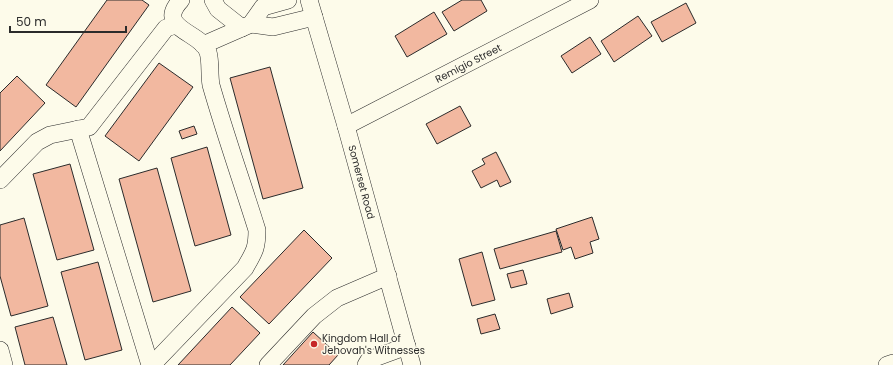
<svg xmlns="http://www.w3.org/2000/svg" width="893" height="365" font-family="Poppins,sans-serif">
<rect width="100%" height="100%" fill="#fdfbea"/>
<g fill="#f2b8a0" stroke="#2b2b2b">
<path d="M107,0H142L149,5L76,107L46,85Z"/>
<path d="M462,0H481L487,11L454,31L442,12Z"/>
<path d="M686,3L696,23L662,42L651,22Z"/>
<path d="M434,12L447,34L407,57L395,36Z"/>
<path d="M638,16L652,36L614,62L601,41Z"/>
<path d="M590,37L601,54L572,73L561,56Z"/>
<path d="M159,63L193,87L139,161L105,136Z"/>
<path d="M270,67L303,188L263,199L230,78Z"/>
<path d="M17,76L45,103L0,151V93Z"/>
<path d="M460,106L471,126L437,144L426,124Z"/>
<path d="M194,126L197,134L182,139L179,131Z"/>
<path d="M207,147L231,235L195,246L171,158Z"/>
<path d="M496,152L511,182L500,187L497,180L481,188L472,171L485,164L482,159Z"/>
<path d="M70,164L94,250L57,260L33,174Z"/>
<path d="M157,168L191,291L153,302L119,179Z"/>
<path d="M592,217L599,239L590,242L593,253L575,259L571,247L563,250L556,229Z"/>
<path d="M24,218L48,306L11,316L0,276V225Z"/>
<path d="M304,230L332,258L269,324L240,297Z"/>
<path d="M556,231L562,252L500,269L494,249Z"/>
<path d="M482,252L495,300L472,306L459,259Z"/>
<path d="M98,262L122,350L85,360L61,272Z"/>
<path d="M523,270L527,284L511,288L507,274Z"/>
<path d="M569,293L573,307L551,314L547,299Z"/>
<path d="M232,307L260,333L230,365H178Z"/>
<path d="M495,314L500,329L481,334L477,319Z"/>
<path d="M53,317L67,365H25L15,327Z"/>
<path d="M313,332L338,355L329,365H283Z"/>
</g>
<g fill="none" stroke-linecap="round" stroke-linejoin="round">
<defs>
<g id="minor">
<path d="M213,0L218,9L242,28"/>
<path d="M309,0L346,126L412,365"/>
<path d="M251,24L273,27L314,17"/>
<path d="M203,45L251,24L263,7L288,0"/>
<path d="M346,126L590,0"/>
<path d="M78,129L150,365"/>
<path d="M0,180L37,142L50,135L89,127L166,28L176,25"/>
<path d="M0,350L4,365"/>
<path d="M152,365L245,268C254,252 257,249 257,230C242,182 225,134 211,85C209,74 211,62 208,52C202,32 154,29 181,0"/>
<path d="M268,365L314,316L337,298L388,276"/>
<path d="M366,365L369,360L407,346"/>
<path d="M887,365L893,363"/>
</g>
</defs>
<use href="#minor" stroke="#2b2b2b" stroke-width="18"/>
<use href="#minor" stroke="#fdfbea" stroke-width="17"/>
</g>
<circle fill="#c62828" stroke="#fdfbea" stroke-width="1.5" cx="314" cy="344" r="4"/>
<g text-anchor="middle" stroke-width="3" stroke-linejoin="round" paint-order="stroke">
<g font-size="10" fill="#2b2b2b" stroke="#fdfbea">
<text transform="translate(468 63) rotate(-27)" y="4">Remigio Street</text>
<text transform="translate(362 182) rotate(75)" y="4">Somerset Road</text>
</g>
<g font-size="10" fill="#2b2b2b" stroke="#fdfbea" text-anchor="start">
<text x="322" y="342">Kingdom Hall of<tspan x="322" dy="12">Jehovah's Witnesses</tspan></text>
</g>
</g>
<path d="M10 26v6h116v-6" fill="none" stroke="#2b2b2b" stroke-width="2"/>
<text x="16" y="26" font-size="12" fill="#2b2b2b" stroke="#fdfbea" stroke-width="3" paint-order="stroke">50 m</text>
</svg>
